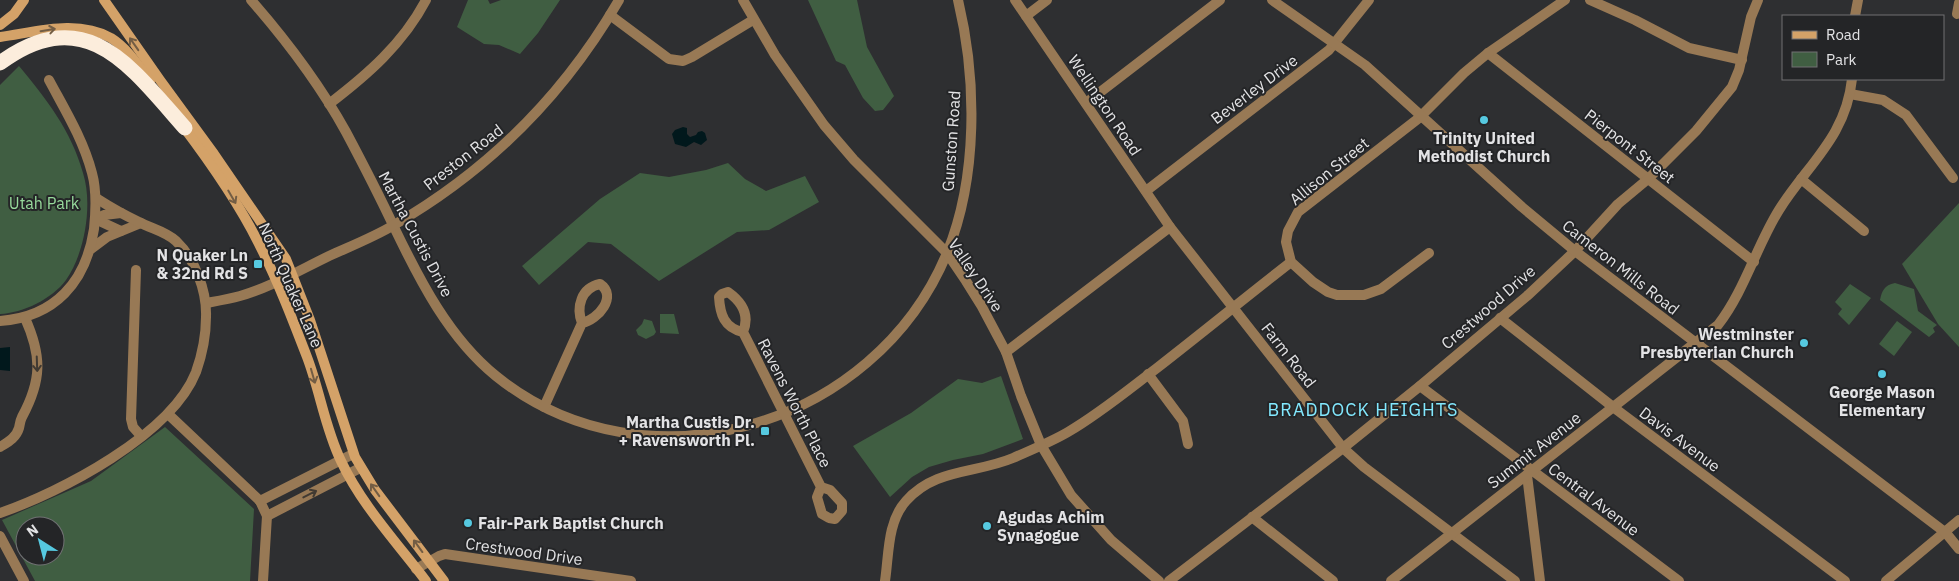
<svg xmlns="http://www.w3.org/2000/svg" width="1959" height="581" font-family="'IBM Plex Sans',sans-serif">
<rect width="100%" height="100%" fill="#2e2f31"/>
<g fill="#405e42" fill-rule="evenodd">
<path d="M468,0H488L490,4L501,0H560L538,33L520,54L499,45L484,44L457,27Z"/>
<path d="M808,0H857L867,47L894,96L883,110L875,111L863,98L845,65L836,61Z"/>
<path d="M19,66C47,100 71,130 83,173C93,204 85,253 66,280C52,299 23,313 0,314V85Z"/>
<path d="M728,163L745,179L766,191L805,176L819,202L769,230L737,232L659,281L611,244L588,242L539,285L522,266L600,199L640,173L669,177L706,170Z"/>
<path d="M1959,203V347L1938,324L1902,264Z"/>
<path d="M1895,283L1914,289L1918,311L1937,325L1933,328L1935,332L1929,337L1880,300C1882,291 1884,285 1895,283Z"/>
<path d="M1850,284L1871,298L1849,325L1838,314L1842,309L1835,302Z"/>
<path d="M660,314H674L679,334L660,333Z"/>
<path d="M644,319L652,321L656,332L654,335L646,339L638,335L636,330L642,324Z"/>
<path d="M1897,321L1912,332L1894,356L1879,344Z"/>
<path d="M1001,376L1023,439L983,454L953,460L929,467L912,477L890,497L853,446L911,413L958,379L982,383Z"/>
<path d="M165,427L254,509L250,581H35L2,520L91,481ZM25,526H55V556H25Z"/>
</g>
<g fill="#01181c">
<path d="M683,127L687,128V134L690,137L696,135L698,132L702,131L705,133L707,140L701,145L694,142L686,147L675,144L672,134L675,130Z"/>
<path d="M10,347V371L0,370V348Z"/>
</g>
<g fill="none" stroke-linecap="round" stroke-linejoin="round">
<g stroke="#987955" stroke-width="10">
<path d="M251,0C286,40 320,85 346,132C363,164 379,195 394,227C420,281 449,338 496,376C645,496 875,427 947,253C978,177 977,79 958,0"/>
<path d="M1015,0L1170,227L1343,448L1364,467L1515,581"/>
<path d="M1590,0L1635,20L1689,48L1742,60"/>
<path d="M1957,14L1959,3"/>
<path d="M610,15L669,59L683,61L692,57L753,20"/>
<path d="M1026,16L1047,0"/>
<path d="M1488,53L1754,262"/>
<path d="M1850,94L1883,100L1906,115L1953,178"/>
<path d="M1086,103L1220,0"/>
<path d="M329,104C367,75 403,44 426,0"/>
<path d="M1801,179L1864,231"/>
<path d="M1146,191L1329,50L1369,0"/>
<path d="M95,219L121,231"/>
<path d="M95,219L104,215L121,213"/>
<path d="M91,249L107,237L141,223"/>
<path d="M1429,253L1381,289L1364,295H1337L1328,292L1313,282L1291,262L1286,242L1288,231L1298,212L1419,118L1464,73L1488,53L1565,0"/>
<path d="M136,270L131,419L133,427L141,436"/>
<path d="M206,303C217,301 229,299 240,296C271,287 300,270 329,256C351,246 374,237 394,225C489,170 564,95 619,0"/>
<path d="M1500,318L1613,407L1845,581"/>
<path d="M0,321C55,317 86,282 94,229C96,210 97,191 92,173C83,139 65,110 49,80"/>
<path d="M743,332C724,328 720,314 719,297L722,294L728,292C742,302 750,315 743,332L821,487L817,497L822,514L829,518L835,519L842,511V503L830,490L821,487"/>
<path d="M1006,352L1170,227"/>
<path d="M1148,374L1183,421L1188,444"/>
<path d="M1420,386L1679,581"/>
<path d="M544,407L582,323C598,320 618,296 600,284C581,288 576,307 582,323"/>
<path d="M168,414L260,501"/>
<path d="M0,447C8,442 16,438 19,428C20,424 20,421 22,417C42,380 42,356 25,318"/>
<path d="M1527,475L1540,581"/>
<path d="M0,513C61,492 171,435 196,372C202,355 206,335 206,317C207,291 195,259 176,241C165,231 152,229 139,222C124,215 110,207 96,198"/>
<path d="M1252,517L1333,581"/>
<path d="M0,536L24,581"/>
<path d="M416,569L439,556L445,554L631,581"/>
<path d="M885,581C889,555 887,522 906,501C935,468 975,474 1013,458C1031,450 1051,442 1068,432C1099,414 1128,390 1157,368C1202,333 1246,297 1291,262"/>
<path d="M1169,581L1343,448L1420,386L1527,296L1575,251L1618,204L1648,179L1696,131L1732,87L1739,70L1751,17L1758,0"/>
<path d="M1886,581L1959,520"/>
</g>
<g stroke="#987955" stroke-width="10">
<path d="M743,0L775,55L824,125L854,160L947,253L966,281L981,305L1006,352L1021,396L1041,445L1071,495L1111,540L1159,581"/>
<path d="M1272,0L1365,65L1522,207L1575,251L1946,533L1959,549"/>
<path d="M1855,16L1858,0"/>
<path d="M267,516L360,468"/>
<path d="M263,581L267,516L260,501L353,454"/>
<path d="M1391,581L1718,325C1745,290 1756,247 1779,210C1807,165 1846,137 1852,79"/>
</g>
<g stroke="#d4a268" stroke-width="10">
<path d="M104,0L160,80L214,154L286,259L310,320L355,457L375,490L444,581"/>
<path d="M0,25L14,14L24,0"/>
<path d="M0,37C36,32 77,19 111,38C127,48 139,66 150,81"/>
<path d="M182,125C210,162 237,200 258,242C277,279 292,318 307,357C320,391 325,428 341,461C361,504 397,543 426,581"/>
</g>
<path stroke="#fceddc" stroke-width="15" d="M0,63C86,0 131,67 185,128"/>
</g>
<defs><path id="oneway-shaft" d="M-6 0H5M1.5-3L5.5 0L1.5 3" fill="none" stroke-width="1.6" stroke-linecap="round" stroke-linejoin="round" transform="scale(1.25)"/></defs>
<g stroke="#735d44">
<use href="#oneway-shaft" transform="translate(48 30) rotate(-9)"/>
<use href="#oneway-shaft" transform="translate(134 44) rotate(-125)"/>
<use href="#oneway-shaft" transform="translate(232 197) rotate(60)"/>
<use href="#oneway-shaft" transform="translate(313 376) rotate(74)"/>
<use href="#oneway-shaft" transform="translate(375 490) rotate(-125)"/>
<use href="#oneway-shaft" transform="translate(418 546) rotate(-126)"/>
</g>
<g stroke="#413a32">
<use href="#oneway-shaft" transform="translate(37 364) rotate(88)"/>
<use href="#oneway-shaft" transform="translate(310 494) rotate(-27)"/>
</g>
<g fill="#56c9e0" stroke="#242527" stroke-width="2">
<circle cx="1484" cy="120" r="5"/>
<rect x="253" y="259" width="10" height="10" rx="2.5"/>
<circle cx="1804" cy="343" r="5"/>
<circle cx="1882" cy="374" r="5"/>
<rect x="760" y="426" width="10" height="10" rx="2.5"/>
<circle cx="468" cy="523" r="5"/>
<circle cx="987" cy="526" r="5"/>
</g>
<g text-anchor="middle" stroke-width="4" stroke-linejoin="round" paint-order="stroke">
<g font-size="16" fill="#e3e3e5" stroke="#242527">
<text transform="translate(1254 89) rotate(-37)" y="6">Beverley Drive</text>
<text transform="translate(1105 105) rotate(56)" y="6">Wellington Road</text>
<text transform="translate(951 141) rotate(-86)" y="6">Gunston Road</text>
<text transform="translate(1630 146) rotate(38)" y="6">Pierpont Street</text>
<text transform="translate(463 157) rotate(-38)" y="6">Preston Road</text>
<text transform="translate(1329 171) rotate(-39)" y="6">Allison Street</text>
<text transform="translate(416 234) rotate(62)" y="6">Martha Custis Drive</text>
<text transform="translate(1621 267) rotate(38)" y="6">Cameron Mills Road</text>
<text transform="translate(976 275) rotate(56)" y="6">Valley Drive</text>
<text transform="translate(291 285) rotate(66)" y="6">North Quaker Lane</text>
<text transform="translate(1488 307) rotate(-41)" y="6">Crestwood Drive</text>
<text transform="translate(1289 355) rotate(52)" y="6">Farm Road</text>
<text transform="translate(795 403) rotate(63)" y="6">Ravens Worth Place</text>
<text transform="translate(1680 439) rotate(37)" y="6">Davis Avenue</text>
<text transform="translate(1534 450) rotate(-38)" y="6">Summit Avenue</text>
<text transform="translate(1594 499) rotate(37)" y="6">Central Avenue</text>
<text transform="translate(524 551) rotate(8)" y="6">Crestwood Drive</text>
</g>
<g font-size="16" font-weight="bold" fill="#e3e3e5" stroke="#242527" text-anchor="end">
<text x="1484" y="144" text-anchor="middle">Trinity United<tspan x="1484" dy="18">Methodist Church</tspan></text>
<text x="248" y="261">N Quaker Ln<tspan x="248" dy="18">&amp; 32nd Rd S</tspan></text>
<text x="1794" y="340">Westminster<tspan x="1794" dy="18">Presbyterian Church</tspan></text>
<text x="1882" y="398" text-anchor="middle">George Mason<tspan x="1882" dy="18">Elementary</tspan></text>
<text x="755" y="428">Martha Custis Dr.<tspan x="755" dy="18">+ Ravensworth Pl.</tspan></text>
<text x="997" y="523" text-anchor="start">Agudas Achim<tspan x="997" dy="18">Synagogue</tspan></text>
<text x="478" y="529" text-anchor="start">Fair-Park Baptist Church</text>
</g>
<g font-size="16" fill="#97da9c" stroke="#242527">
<text x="44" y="209">Utah Park</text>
</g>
<g font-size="18" letter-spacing="1" fill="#82e8fe" stroke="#242527">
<text x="1363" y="416">BRADDOCK HEIGHTS</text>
</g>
</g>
<rect x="1782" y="15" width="162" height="65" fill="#242527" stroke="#707173"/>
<rect x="1792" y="31" width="25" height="8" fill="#d4a268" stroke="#707173"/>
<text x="1826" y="40" font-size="15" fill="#e3e3e5">Road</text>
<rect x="1792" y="52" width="25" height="15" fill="#405e42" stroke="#707173"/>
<text x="1826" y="65" font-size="15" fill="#e3e3e5">Park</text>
<g transform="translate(40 541) rotate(324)"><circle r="24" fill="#242527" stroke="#707173"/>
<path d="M0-4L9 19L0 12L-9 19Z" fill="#56c9e0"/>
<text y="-8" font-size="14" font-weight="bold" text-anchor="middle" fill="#e3e3e5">N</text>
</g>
</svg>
